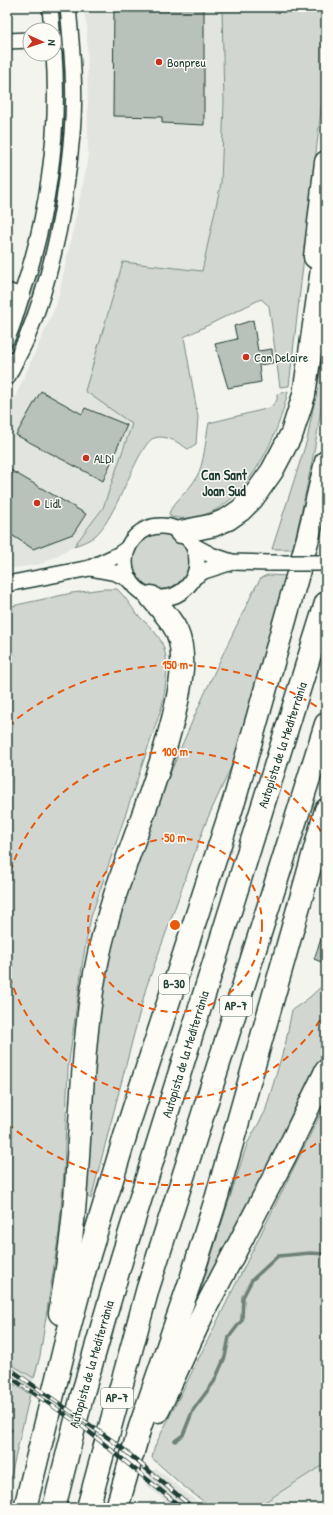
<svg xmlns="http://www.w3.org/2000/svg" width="333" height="1515" font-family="'Patrick Hand',sans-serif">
<rect width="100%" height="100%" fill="#f4f4ef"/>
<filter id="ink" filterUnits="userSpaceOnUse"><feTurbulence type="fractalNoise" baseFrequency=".025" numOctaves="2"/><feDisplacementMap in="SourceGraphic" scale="8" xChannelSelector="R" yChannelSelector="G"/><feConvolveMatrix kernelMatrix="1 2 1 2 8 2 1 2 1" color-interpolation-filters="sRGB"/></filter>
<g filter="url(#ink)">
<g fill="#e2e5df">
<path d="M83,7H222L224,103L221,183L202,272L132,424L103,508L74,546L42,564L7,569V415L57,303L88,160L87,27Z"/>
<path d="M7,1362L34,1378L30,1394L7,1380Z"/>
<path d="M326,1463V1508H270L265,1503Z"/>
<path d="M156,1468L205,1508H174L145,1484Z"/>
</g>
<g fill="#d1d6d1" stroke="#788a82">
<path d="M60,7H65L70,72L62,189L42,273L28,315L7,363V347L17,324L60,137L63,76Z"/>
<path d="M222,7H326V67L289,386L280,387L269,306L261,299L184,337L198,417L196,444L188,449C179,443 166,434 154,438C147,441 144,449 140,455C129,475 111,522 96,535C89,541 82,543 74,546L103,508L132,424L85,391L123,262L202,271L221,183L224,103Z"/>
<path d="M326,340C326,410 308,481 293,549H272L307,440Z"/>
<path d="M288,391C277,443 236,530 171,517L169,513C175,500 189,491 196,478C205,463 205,440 209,423L270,408L277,400V394Z"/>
<circle cx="161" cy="561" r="28"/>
<path d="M267,575L289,576L237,754L206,822L146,988L91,1199L86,1195C91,1111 93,1025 112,944C117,922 125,900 132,879C164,778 208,683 255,588L261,578Z"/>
<path d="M103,589H117C126,597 130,606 138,615C144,622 152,627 157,635C172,654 166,684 162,706L91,917L83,959L68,1069L64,1171L59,1233L40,1356L34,1378L7,1362V607L72,593Z"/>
<path d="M326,982V1049L189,1326L247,1144L265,1112L286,1041L292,1010L310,997Z"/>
<path d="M326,1103V1463L265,1502L270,1508H212L182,1485L152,1458L154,1448Z"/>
<path d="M7,1380L30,1394L7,1493Z"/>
</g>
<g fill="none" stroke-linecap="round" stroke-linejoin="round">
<g stroke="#6e8179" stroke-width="3.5">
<path d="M7,1430H11"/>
<path d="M175,1441L183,1435L193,1410L214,1382L225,1357L229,1337L242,1320L243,1297L252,1280L278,1256L310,1253L326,1254"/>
</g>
</g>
<g fill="#b9c1bb" stroke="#1f3d34">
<path d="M114,7H204V125L162,123V117L113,116Z"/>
<path d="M253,320L258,351L272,349L273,363L259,365L261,382L228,388L215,344L237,339L234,326Z"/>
<path d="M41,391L82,414L85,408L127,425L103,481L16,435Z"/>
<path d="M7,468L86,514L73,534L33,549L7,532Z"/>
<path d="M325,928H326V964L314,959Z"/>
</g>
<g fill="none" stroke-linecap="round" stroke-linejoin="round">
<defs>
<g id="minor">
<path d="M50,7L52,30"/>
<path d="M7,41L30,40"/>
<path d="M7,291L22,296"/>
<path d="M7,338C13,325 17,311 21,297C47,220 60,135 54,54"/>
<path d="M7,378C13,365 20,353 26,340C53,275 66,203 72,134C76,92 72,49 68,7"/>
<circle cx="161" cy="562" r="36"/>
<path d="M194,546L211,555L232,562L270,563"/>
<path d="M90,568L116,573L130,580"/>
<path d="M194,577L204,571L232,562"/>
<path d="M7,584L90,568L118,555L128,548"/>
</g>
<g id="highway">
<path d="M315,257L326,162"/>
<path d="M181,532L214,525L228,519L241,510L252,499L272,471L292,433L304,395L326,241"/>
<path d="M60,1313C65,1282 70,1252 73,1221C82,1133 80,1044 98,958C114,881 149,810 169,734C175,713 180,691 182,669C184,632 173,623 151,597"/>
<path d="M158,1411L205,1309L284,1158L326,1071"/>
<path d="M25,1508L70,1325L86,1265L130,1120L235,798L308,538L326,462"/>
<path d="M54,1508L82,1396L122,1258L326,603"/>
<path d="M88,1508L148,1288L326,724"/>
<path d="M117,1508L140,1427L192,1276L217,1196L326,810"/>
</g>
</defs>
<use href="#minor" stroke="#1f3d34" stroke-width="18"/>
<use href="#highway" stroke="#1f3d34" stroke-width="25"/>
<use href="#minor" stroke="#fdfcf7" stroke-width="15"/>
<use href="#highway" stroke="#fdfcf7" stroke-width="22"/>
<defs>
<g id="rail">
<path d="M7,1367L117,1444L193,1508"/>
<path d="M7,1375L82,1426L182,1508"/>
</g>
</defs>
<use href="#rail" stroke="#1f3d34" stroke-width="4.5"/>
<use href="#rail" stroke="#fdfcf7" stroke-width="3" stroke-dasharray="9" stroke-linecap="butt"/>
<defs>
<path id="minor-bridge" d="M270,563H326"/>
</defs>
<use href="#minor-bridge" stroke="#1f3d34" stroke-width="18" stroke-linecap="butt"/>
<use href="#minor-bridge" stroke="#fdfcf7" stroke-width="15"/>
</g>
</g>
<g fill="none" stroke="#e8590c" stroke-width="2" stroke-dasharray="7 5">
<circle cx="175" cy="925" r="87"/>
<path d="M326 1010A173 173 0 0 1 7 967M7 883A173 173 0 0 1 326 840"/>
<path d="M326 1137A260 260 0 0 1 8 1124M8 726A260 260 0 0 1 326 713"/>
</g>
<g fill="#c8321e" stroke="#fdfcf7" stroke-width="1.5">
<circle cx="159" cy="62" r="4"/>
<circle cx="246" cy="357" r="4"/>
<circle cx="86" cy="458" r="4"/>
<circle cx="37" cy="503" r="4"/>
</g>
<g text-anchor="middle" stroke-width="3" stroke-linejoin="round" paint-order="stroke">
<g fill="#fdfcf7" stroke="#62766e" stroke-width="1">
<rect x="159" y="974" width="30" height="20" rx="3"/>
<rect x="220" y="996" width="32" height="20" rx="3"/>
<rect x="101" y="1388" width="32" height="20" rx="3"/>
</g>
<g font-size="12" font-weight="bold" fill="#1f3d34">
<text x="174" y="988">B-30</text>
<text x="236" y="1010">AP-7</text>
<text x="117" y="1402">AP-7</text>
</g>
<g font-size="13" fill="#1f3d34" stroke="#fdfcf7" text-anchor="start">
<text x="167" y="67">Bonpreu</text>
<text x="254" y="362">Can Delaire</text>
<text x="94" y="463">ALDI</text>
<text x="45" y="508">Lidl</text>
</g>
<g font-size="13" fill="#1f3d34" stroke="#fdfcf7">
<text transform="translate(282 745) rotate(-72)" y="5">Autopista de la Mediterrània</text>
<text transform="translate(185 1054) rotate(-73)" y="5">Autopista de la Mediterrània</text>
<text transform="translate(91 1364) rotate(-74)" y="5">Autopista de la Mediterrània</text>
</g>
<g font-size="14" font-weight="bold" fill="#1f3d34" stroke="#fdfcf7">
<text x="224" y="480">Can Sant<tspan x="224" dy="16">Joan Sud</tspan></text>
</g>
</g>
<circle cx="175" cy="925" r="6" fill="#e8590c" stroke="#fdfcf7" stroke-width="2"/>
<g font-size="12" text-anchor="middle" font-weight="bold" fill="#e8590c" stroke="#fdfcf7" stroke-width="3" stroke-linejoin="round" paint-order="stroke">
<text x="175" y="669">150 m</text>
<text x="175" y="756">100 m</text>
<text x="175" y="842">50 m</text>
</g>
<rect width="333" height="1515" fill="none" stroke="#fdfcf7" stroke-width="24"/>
<rect x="12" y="12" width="309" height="1491" fill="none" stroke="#1f3d34" stroke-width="1.5" filter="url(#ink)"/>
<g transform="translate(42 42) rotate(93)"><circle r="19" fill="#fdfcf7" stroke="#a4b0a9"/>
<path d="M0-3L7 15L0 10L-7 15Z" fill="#c8321e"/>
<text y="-6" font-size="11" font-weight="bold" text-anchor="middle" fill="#1f3d34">N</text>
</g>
</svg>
